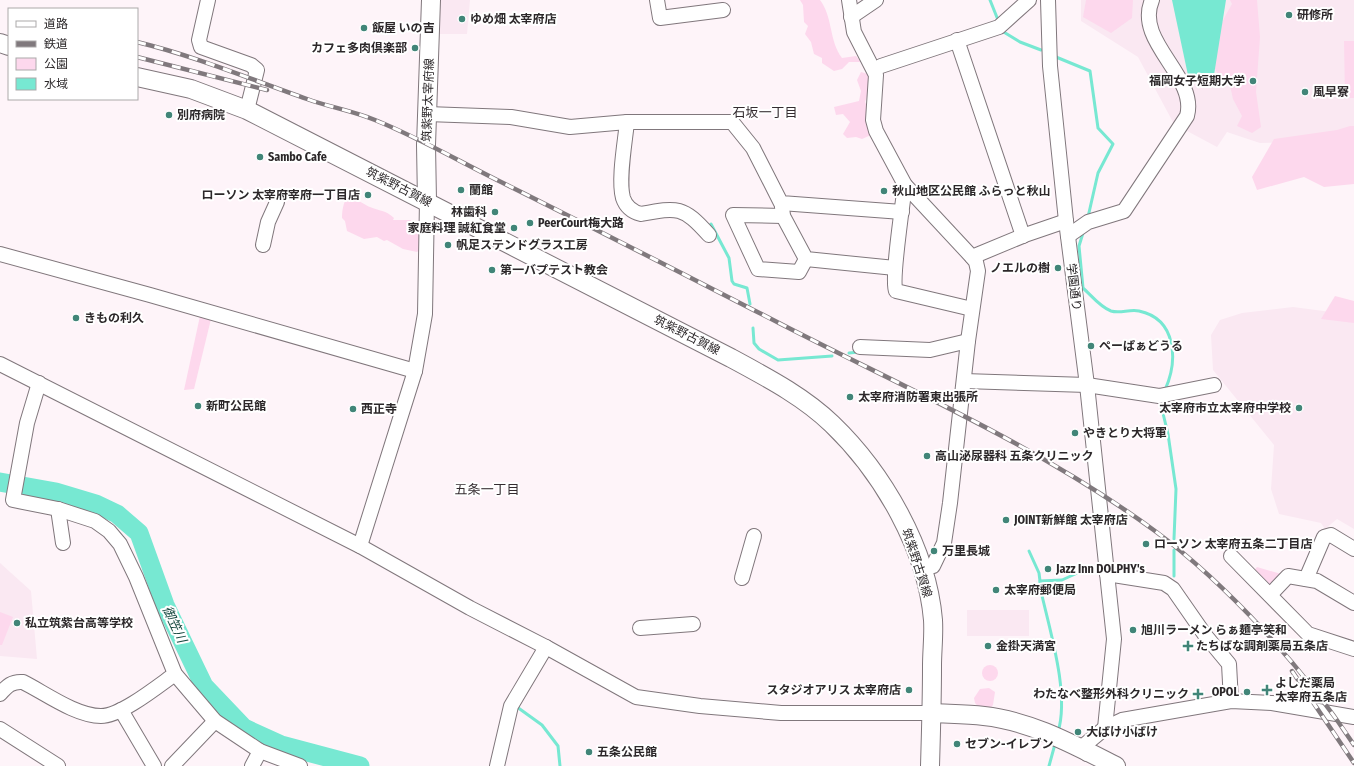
<svg xmlns="http://www.w3.org/2000/svg" width="1354" height="766" font-family="'Fira Sans Condensed','Noto Sans JP',sans-serif">
<rect width="100%" height="100%" fill="#fef4f9"/>
<g fill="#fae8f2">
<path d="M440,0H470L467,34H439Z"/>
<path d="M1081,0H1354V141L1260,143L1227,132L1217,147L1174,124L1138,57L1081,21Z"/>
<path d="M1293,307L1354,315V529L1337,519L1325,529L1321,523L1279,514L1271,489L1274,445L1213,370L1211,335L1220,320L1242,313Z"/>
<path d="M0,563L31,591L37,659L0,656Z"/>
<rect x="967" y="610" width="62" height="26"/>
</g>
<g fill="#fdd8ed">
<path d="M800,0H820C833,17 829,41 842,58L856,56L861,62H849L842,69L834,71L822,63V58L814,54L811,42L805,34L808,26L804,22L803,5Z"/>
<path d="M1086,0H1133L1132,18L1111,33L1083,17Z"/>
<path d="M1230,0H1257L1260,37L1256,92L1261,127L1252,133L1237,126L1242,116L1233,99L1229,81C1226,79 1220,77 1218,74C1203,53 1222,22 1232,4Z"/>
<path d="M1344,41H1354V98H1345Z"/>
<path d="M861,72L868,74L869,90L865,102L871,114V135L862,139L856,137L847,138L843,134L850,122L843,114L836,115L834,107L859,101L861,91L857,80Z"/>
<path d="M1350,126H1354V184L1324,187L1304,177L1257,190L1252,177L1274,139L1337,130Z"/>
<path d="M351,193L355,196V200C361,201 365,205 370,207C379,211 386,210 394,218L393,220H410L420,224V249L417,252L403,249L387,240L384,241L377,237L364,239L347,231L345,221L342,218C342,209 344,198 351,193Z"/>
<path d="M1335,296L1354,301V323L1321,319Z"/>
<path d="M200,316L211,319L194,389L184,390Z"/>
<path d="M1257,567L1281,574L1268,587L1253,572Z"/>
<path d="M0,612L13,617L2,645H0Z"/>
<circle cx="990" cy="673" r="8"/>
<path d="M989,688L995,692L993,705L989,710L982,711L975,703L974,698L980,689Z"/>
</g>
<path fill="#77e8d2" d="M1172,0H1226L1214,75L1189,80Z"/>
<g fill="none" stroke-linecap="round" stroke-linejoin="round">
<g stroke="#77e8d2" stroke-width="3">
<path d="M990,0L998,20"/>
<path d="M1002,31L1020,42L1041,50"/>
<path d="M1056,57L1090,71L1098,128L1113,144L1098,173L1088,217"/>
<path d="M711,224L729,258L732,281L734,284L747,288L750,304"/>
<path d="M1083,233L1079,246L1083,288C1091,295 1100,307 1111,311C1120,314 1129,309 1139,311C1177,319 1178,361 1165,390"/>
<path d="M753,328L754,343L759,349L778,360L832,356"/>
<path d="M849,353L859,352"/>
<path d="M1160,401L1168,434L1176,489L1174,539"/>
<path d="M1174,550V576"/>
<path d="M1029,551L1039,573L1040,581"/>
<path d="M517,707L542,725L558,746L560,766"/>
<path d="M1058,732C1070,693 1049,628 1040,587V581L1062,580L1084,570L1098,573"/>
<path d="M1049,766L1055,744"/>
</g>
<path stroke="#77e8d2" stroke-width="19" d="M0,482L56,492L96,504L117,514L139,533L165,605L204,686L244,728L281,745L360,766"/>
<defs>
<g id="minor">
<path d="M208,0L199,40L201,47L251,65L257,70L247,110"/>
<path d="M657,0L660,18L723,10"/>
<path d="M849,0L854,32L876,75L873,120L876,131L905,185L972,257L1025,235L1066,221"/>
<path d="M1048,0L1050,66L1066,221L1087,385L1114,639L1105,728"/>
<path d="M851,17L876,0"/>
<path d="M957,40L1023,236"/>
<path d="M881,66L999,27L1029,0"/>
<path d="M427,114L511,117L570,127L627,122H732L753,148L781,203L902,212"/>
<path d="M627,122C625,142 618,180 623,198C626,207 633,212 641,214C678,207 683,206 709,235"/>
<path d="M905,185C903,202 891,281 896,291L972,309"/>
<path d="M782,207L783,216L806,259L895,268"/>
<path d="M783,216L733,215L758,269L799,272L806,259"/>
<path d="M1068,236L1088,222L1124,211L1187,116C1198,76 1134,42 1152,0"/>
<path d="M263,245L268,222L277,202"/>
<path d="M0,254L150,295L415,371"/>
<path d="M860,347L930,350L968,341"/>
<path d="M0,364L360,546L470,608L546,647L636,697L700,706L781,713H932"/>
<path d="M964,381L1087,385L1159,396L1214,385"/>
<path d="M39,383L27,423L13,500L58,509L95,521L109,531L120,544L136,577L175,674L215,721L260,751L300,766"/>
<path d="M58,509L63,543"/>
<path d="M360,546L415,371L425,314L427,201"/>
<path d="M1231,556L1308,634L1354,649"/>
<path d="M921,568L933,566L944,543L950,503L968,341L978,271L976,262L972,257"/>
<path d="M1107,574L1164,583L1173,589L1205,635L1229,664L1231,701"/>
<path d="M742,578L754,536"/>
<path d="M1306,579L1324,537L1331,535L1354,549"/>
<path d="M1270,595L1288,576L1317,581L1354,603"/>
<path d="M640,628L693,624"/>
<path d="M0,694C7,686 12,681 23,682C45,693 76,716 101,716C121,716 158,686 175,674"/>
<path d="M121,710L154,766"/>
<path d="M0,729L58,766"/>
<path d="M1087,754L1081,748L1105,728L1122,720L1231,701L1272,703L1354,717"/>
<path d="M172,766L215,721"/>
<path d="M252,766L260,751"/>
<path d="M497,766L511,706L546,647"/>
</g>
<g id="major">
<path d="M0,43L9,46"/>
<path d="M137,77L191,89L247,110L731,358C766,377 803,396 832,424C883,473 927,549 933,620C934,635 932,651 932,666C932,699 931,733 930,766"/>
<path d="M427,201L426,145L431,0"/>
<path d="M932,713C949,714 967,714 984,716C1031,721 1074,745 1116,766"/>
</g>
</defs>
<use href="#minor" stroke="#80777c" stroke-width="16"/>
<use href="#major" stroke="#80777c" stroke-width="20"/>
<use href="#minor" stroke="#fff" stroke-width="14"/>
<use href="#major" stroke="#fff" stroke-width="18"/>
<defs>
<g id="rail">
<path d="M137,42C195,56 250,79 307,99C329,107 353,111 375,120C417,137 457,160 497,180C592,227 685,275 779,323C905,388 1039,446 1155,531C1227,584 1305,670 1354,745"/>
<path d="M137,57L267,90"/>
<path d="M1292,671L1354,763"/>
</g>
</defs>
<use href="#rail" stroke="#80797d" stroke-width="4.5"/>
<use href="#rail" stroke="#fff" stroke-width="3" stroke-dasharray="9" stroke-linecap="butt"/>
</g>
<g fill="#418578" stroke="#fff" stroke-width="1.5">
<circle cx="1289" cy="15" r="4"/>
<circle cx="462" cy="19" r="4"/>
<circle cx="364" cy="28" r="4"/>
<circle cx="415" cy="48" r="4"/>
<circle cx="1253" cy="81" r="4"/>
<circle cx="1305" cy="92" r="4"/>
<circle cx="169" cy="115" r="4"/>
<circle cx="260" cy="157" r="4"/>
<circle cx="461" cy="190" r="4"/>
<circle cx="884" cy="191" r="4"/>
<circle cx="368" cy="195" r="4"/>
<circle cx="495" cy="212" r="4"/>
<circle cx="530" cy="223" r="4"/>
<circle cx="514" cy="228" r="4"/>
<circle cx="448" cy="245" r="4"/>
<circle cx="1058" cy="268" r="4"/>
<circle cx="492" cy="270" r="4"/>
<circle cx="76" cy="318" r="4"/>
<circle cx="1091" cy="346" r="4"/>
<circle cx="850" cy="397" r="4"/>
<circle cx="198" cy="406" r="4"/>
<circle cx="1299" cy="408" r="4"/>
<circle cx="353" cy="409" r="4"/>
<circle cx="1075" cy="433" r="4"/>
<circle cx="927" cy="456" r="4"/>
<circle cx="1006" cy="520" r="4"/>
<circle cx="1146" cy="544" r="4"/>
<circle cx="934" cy="551" r="4"/>
<circle cx="1048" cy="569" r="4"/>
<circle cx="996" cy="590" r="4"/>
<circle cx="17" cy="623" r="4"/>
<circle cx="1133" cy="630" r="4"/>
<circle cx="988" cy="646" r="4"/>
<path d="M1186 640h4v4h4v4h-4v4h-4v-4h-4v-4h4z"/>
<circle cx="909" cy="690" r="4"/>
<path d="M1265 684h4v4h4v4h-4v4h-4v-4h-4v-4h4z"/>
<circle cx="1247" cy="692" r="4"/>
<path d="M1196 688h4v4h4v4h-4v4h-4v-4h-4v-4h4z"/>
<circle cx="1078" cy="732" r="4"/>
<circle cx="957" cy="744" r="4"/>
<circle cx="589" cy="752" r="4"/>
</g>
<g text-anchor="middle" stroke-width="4" stroke-linejoin="round" paint-order="stroke">
<g font-size="12" font-weight="bold" fill="#2c282a" stroke="#fff" text-anchor="start">
<text x="1297" y="19">研修所</text>
<text x="470" y="23">ゆめ畑 太宰府店</text>
<text x="372" y="32">飯屋 いの吉</text>
<text x="407" y="52" text-anchor="end">カフェ多肉倶楽部</text>
<text x="1245" y="85" text-anchor="end">福岡女子短期大学</text>
<text x="1313" y="96">風早寮</text>
<text x="177" y="119">別府病院</text>
<text x="268" y="161">Sambo Cafe</text>
<text x="469" y="194">蘭館</text>
<text x="892" y="195">秋山地区公民館 ふらっと秋山</text>
<text x="360" y="199" text-anchor="end">ローソン 太宰府宰府一丁目店</text>
<text x="487" y="216" text-anchor="end">林歯科</text>
<text x="538" y="227">PeerCourt梅大路</text>
<text x="506" y="232" text-anchor="end">家庭料理 誠紅食堂</text>
<text x="456" y="249">帆足ステンドグラス工房</text>
<text x="1050" y="272" text-anchor="end">ノエルの樹</text>
<text x="500" y="274">第一バプテスト教会</text>
<text x="84" y="322">きもの利久</text>
<text x="1099" y="350">ぺーぱぁどうる</text>
<text x="858" y="401">太宰府消防署東出張所</text>
<text x="206" y="410">新町公民館</text>
<text x="1291" y="412" text-anchor="end">太宰府市立太宰府中学校</text>
<text x="361" y="413">西正寺</text>
<text x="1083" y="437">やきとり大将軍</text>
<text x="935" y="460">高山泌尿器科 五条クリニック</text>
<text x="1014" y="524">JOINT新鮮館 太宰府店</text>
<text x="1154" y="548">ローソン 太宰府五条二丁目店</text>
<text x="942" y="555">万里長城</text>
<text x="1056" y="573">Jazz Inn DOLPHY's</text>
<text x="1004" y="594">太宰府郵便局</text>
<text x="25" y="627">私立筑紫台高等学校</text>
<text x="1141" y="634">旭川ラーメン らぁ麺亭笑和</text>
<text x="996" y="650">金掛天満宮</text>
<text x="1196" y="650">たちばな調剤薬局五条店</text>
<text x="1275" y="687">よしだ薬局<tspan x="1275" dy="14">太宰府五条店</tspan></text>
<text x="901" y="694" text-anchor="end">スタジオアリス 太宰府店</text>
<text x="1239" y="696" text-anchor="end">OPOL</text>
<text x="1189" y="698" text-anchor="end">わたなべ整形外科クリニック</text>
<text x="1086" y="736">大ばけ小ばけ</text>
<text x="965" y="748">セブン-イレブン</text>
<text x="597" y="756">五条公民館</text>
</g>
<g font-size="12" fill="#2c282a" stroke="#fff">
<text transform="translate(428 100) rotate(-88)" y="4">筑紫野太宰府線</text>
<text transform="translate(399 187) rotate(27)" y="4">筑紫野古賀線</text>
<text transform="translate(1074 287) rotate(83)" y="4">学園通り</text>
<text transform="translate(687 335) rotate(27)" y="4">筑紫野古賀線</text>
<text transform="translate(917 563) rotate(72)" y="4">筑紫野古賀線</text>
</g>
<g font-size="13" fill="#342c30" stroke="#fff">
<text x="765" y="117">石坂一丁目</text>
<text x="487" y="494">五条一丁目</text>
</g>
<g font-size="13" font-style="italic" fill="#194b42" stroke="#fff">
<text transform="translate(175 624) rotate(65)" y="5">御笠川</text>
</g>
</g>
<rect x="8" y="8" width="130" height="92" fill="#ffffff" stroke="#aba9aa"/>
<rect x="16" y="21" width="20" height="6" fill="#ffffff" stroke="#aba9aa"/>
<text x="44" y="28" font-size="12" fill="#2c282a">道路</text>
<rect x="16" y="41" width="20" height="6" fill="#80797d" stroke="#aba9aa"/>
<text x="44" y="48" font-size="12" fill="#2c282a">鉄道</text>
<rect x="16" y="58" width="20" height="12" fill="#fdd8ed" stroke="#aba9aa"/>
<text x="44" y="68" font-size="12" fill="#2c282a">公園</text>
<rect x="16" y="78" width="20" height="12" fill="#77e8d2" stroke="#aba9aa"/>
<text x="44" y="88" font-size="12" fill="#2c282a">水域</text>
</svg>
